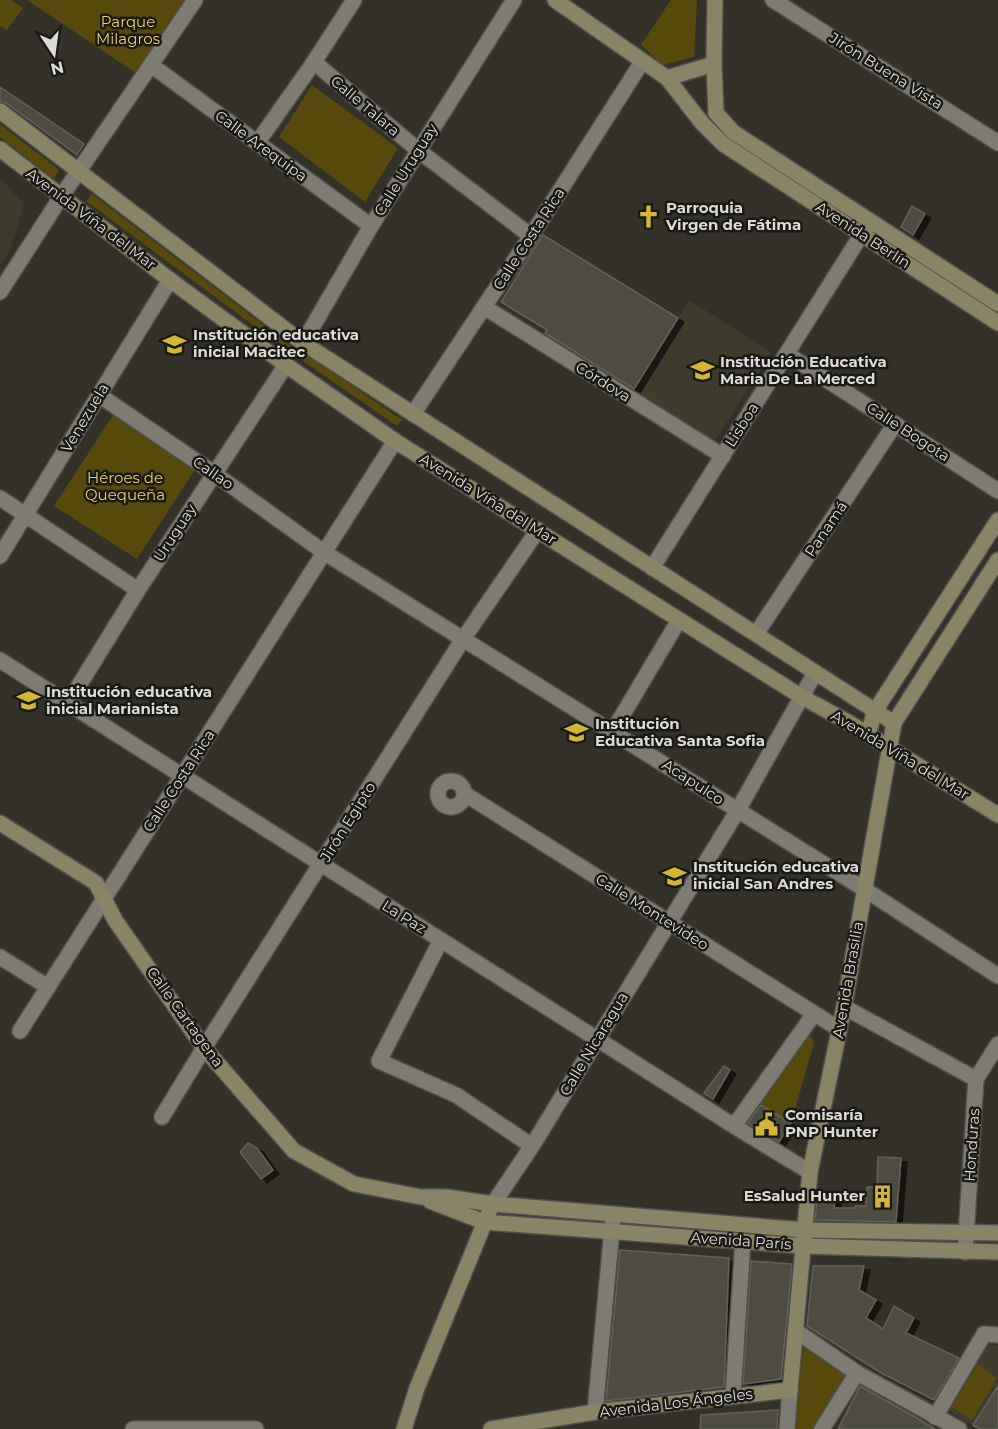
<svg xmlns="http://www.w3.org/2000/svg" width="998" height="1429" font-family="Montserrat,sans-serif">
<defs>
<filter id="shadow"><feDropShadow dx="6" dy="4" stdDeviation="0" flood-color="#0009"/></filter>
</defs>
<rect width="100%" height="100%" fill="#343129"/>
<g fill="#3f3b2d">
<path d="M0,178L24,204L11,248L0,266Z"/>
<path d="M689,300L771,352L715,441L633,390Z"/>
<path d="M983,1344L998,1345V1429H980L945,1409Z"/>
</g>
<g fill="#56490b">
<path d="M0,0H11L23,8L7,30L0,26Z"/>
<path d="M27,0H186L136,73Z"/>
<path d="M671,0H697L694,57L662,65L641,45Z"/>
<path d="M312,85L398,148L365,202L279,137Z"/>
<path d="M0,124L59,170L54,179L0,137Z"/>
<path d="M92,194L291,346L288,351L86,201Z"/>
<path d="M299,349L402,420L397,426L296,356Z"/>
<path d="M113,415L196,468L137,559L54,506Z"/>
<path d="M800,1031L813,1039L814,1043L791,1123L758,1103Z"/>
<path d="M806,1348L844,1371L846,1377L813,1429H795L803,1350Z"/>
<path d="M978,1364L997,1378L972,1420L951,1407Z"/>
</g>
<g fill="#4e4c43" stroke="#636157" stroke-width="1.5" filter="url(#shadow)">
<path d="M0,87L84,144L77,155L6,103L0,101Z"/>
<path d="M912,206L925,214L913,235L901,227Z"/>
<path d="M543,235L678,318L634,389L545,333L547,330L501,302Z"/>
<path d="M724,1066L730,1070L713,1099L704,1093Z"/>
<path d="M761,1105L791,1123L779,1142L748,1123Z"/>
<path d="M248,1143L257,1148L273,1170L261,1179L240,1152Z"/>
<path d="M878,1157L901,1158L896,1222L815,1220L817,1199L835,1200L834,1208H855V1206H866L867,1187H877Z"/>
<path d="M620,1250L729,1258L724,1387L606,1401Z"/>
<path d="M751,1261L792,1264L781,1379L743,1384Z"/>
<path d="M813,1266H864L859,1290L876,1300L866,1318L883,1329L894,1306L914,1318L906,1333L959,1358L934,1400L883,1374L807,1326Z"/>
<path d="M860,1386L917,1418L935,1429H838Z"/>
<path d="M998,1386V1429H980L973,1425Z"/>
<path d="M778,1410L777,1429H700L701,1415Z"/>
</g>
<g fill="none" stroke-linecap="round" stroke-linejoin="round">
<defs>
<g id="street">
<path d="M773,0L998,143"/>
<path d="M314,62L419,151L531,236"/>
<path d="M151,65L371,226"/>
<path d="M257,143L314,62L354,0"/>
<path d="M0,292L61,197L195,0"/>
<path d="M484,307L723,456"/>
<path d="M303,343L371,226L514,0"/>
<path d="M787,354L998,491"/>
<path d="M99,395L215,474L325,553L864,889L998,976"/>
<path d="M413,414L531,236L642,62"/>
<path d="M0,498L138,590"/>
<path d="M0,556L170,280"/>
<path d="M652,568L870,221"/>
<path d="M756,634L895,424"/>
<path d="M0,660L734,1126L810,1172"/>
<path d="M68,703L138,590L286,365"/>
<path d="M613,731L679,620"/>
<circle cx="451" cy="794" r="13"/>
<path d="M465,794L839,1029"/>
<path d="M441,940L379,1061L456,1095L532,1146"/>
<path d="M0,957L48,987"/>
<path d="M844,1007L976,1079"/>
<path d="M20,1031L395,441"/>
<path d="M162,1117L204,1048L463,639L538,530"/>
<path d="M734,1126L814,1014"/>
<path d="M493,1204L532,1146L738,810L815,673"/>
<path d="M965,1252L976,1079L998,1044"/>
<path d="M796,1331L857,1373L959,1429"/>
<path d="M733,1395L743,1241"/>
<path d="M595,1412L613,1218"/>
<path d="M935,1417L984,1334L998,1335"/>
<path d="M133,1429H256"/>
<path d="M787,1429L790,1390"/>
<path d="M822,1429L857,1373"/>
</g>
<g id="secondary">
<path d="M555,0L667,78L702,123L723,144L998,323"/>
<path d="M715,0L714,64L716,113"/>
<path d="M667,78L714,64"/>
<path d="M0,111L303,343L894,723"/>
<path d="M716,113L733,132L998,304"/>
<path d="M0,149L170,280L286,365L395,441L802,697L848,722L998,815"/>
<path d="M868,734L875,711L998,520"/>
<path d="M0,823L96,883L115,920L204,1048L294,1151L354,1184L421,1197H446L493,1204L805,1230L998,1233"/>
<path d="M430,1201L484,1222L804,1246L998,1252"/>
<path d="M404,1429L417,1388L489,1212"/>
<path d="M491,1429L595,1412L790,1390L810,1172L844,1007L894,723L998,560"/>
</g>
</defs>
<use href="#street" stroke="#514f49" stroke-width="18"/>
<use href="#secondary" stroke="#514f49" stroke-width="18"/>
<use href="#street" stroke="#7e7c72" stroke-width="15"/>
<use href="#secondary" stroke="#8a8467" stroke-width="15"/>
</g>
<defs>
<symbol id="church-bare" viewBox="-9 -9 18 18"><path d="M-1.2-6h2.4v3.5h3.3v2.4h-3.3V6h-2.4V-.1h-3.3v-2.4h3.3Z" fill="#d3b635" stroke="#1a1916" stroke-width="2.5" paint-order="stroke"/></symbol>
<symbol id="school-bare" viewBox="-9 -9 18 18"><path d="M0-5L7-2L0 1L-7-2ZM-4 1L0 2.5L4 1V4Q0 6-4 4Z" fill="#d3b635" stroke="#1a1916" stroke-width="2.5" paint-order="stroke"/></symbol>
<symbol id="civic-bare" viewBox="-9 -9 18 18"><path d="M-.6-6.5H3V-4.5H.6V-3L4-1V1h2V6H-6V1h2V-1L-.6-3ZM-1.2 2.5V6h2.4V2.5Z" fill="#d3b635" stroke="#1a1916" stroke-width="2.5" paint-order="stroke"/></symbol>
<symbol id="building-bare" viewBox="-9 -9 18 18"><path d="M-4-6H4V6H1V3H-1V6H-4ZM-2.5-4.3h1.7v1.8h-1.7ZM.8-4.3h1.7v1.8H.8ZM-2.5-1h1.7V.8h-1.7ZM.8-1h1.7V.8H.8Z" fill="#d3b635" stroke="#1a1916" stroke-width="2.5" paint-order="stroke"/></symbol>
</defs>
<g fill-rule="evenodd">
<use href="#church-bare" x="632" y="200" width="33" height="33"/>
<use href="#school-bare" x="158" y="328" width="33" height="33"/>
<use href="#school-bare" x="686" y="354" width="33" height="33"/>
<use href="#school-bare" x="12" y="684" width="33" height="33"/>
<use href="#school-bare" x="560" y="716" width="33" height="33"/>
<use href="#school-bare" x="658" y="860" width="33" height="33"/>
<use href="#civic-bare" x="750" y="1108" width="33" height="33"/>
<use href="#building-bare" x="866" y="1180" width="33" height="33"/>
</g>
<g text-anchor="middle" stroke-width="5" stroke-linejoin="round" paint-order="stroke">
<g font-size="15" fill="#eacf62" stroke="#1a1916">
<text x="128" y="27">Parque<tspan x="128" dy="17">Milagros</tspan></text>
<text x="125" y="483">Héroes de<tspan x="125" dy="17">Quequeña</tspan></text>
</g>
<g font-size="15" fill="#dcdbd5" stroke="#1a1916">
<text transform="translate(886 71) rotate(32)" y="5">Jirón Buena Vista</text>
<text transform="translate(365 106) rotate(40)" y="5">Calle Talara</text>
<text transform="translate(261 146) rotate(36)" y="5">Calle Arequipa</text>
<text transform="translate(406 170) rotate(-58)" y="5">Calle Uruguay</text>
<text transform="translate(91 219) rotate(37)" y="5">Avenida Viña del Mar</text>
<text transform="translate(863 235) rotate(33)" y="5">Avenida Berlín</text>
<text transform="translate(529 239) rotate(-57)" y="5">Calle Costa Rica</text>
<text transform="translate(603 382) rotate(32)" y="5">Córdova</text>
<text transform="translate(85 418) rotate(-59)" y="5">Venezuela</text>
<text transform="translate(742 425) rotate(-58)" y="5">Lisboa</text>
<text transform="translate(908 432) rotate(33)" y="5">Calle Bogota</text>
<text transform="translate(213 473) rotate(35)" y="5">Callao</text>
<text transform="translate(488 499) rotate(32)" y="5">Avenida Viña del Mar</text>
<text transform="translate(826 529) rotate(-56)" y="5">Panamá</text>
<text transform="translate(175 533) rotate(-57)" y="5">Uruguay</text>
<text transform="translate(900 755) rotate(31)" y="5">Avenida Viña del Mar</text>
<text transform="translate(179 781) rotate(-57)" y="5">Calle Costa Rica</text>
<text transform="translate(693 782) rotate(33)" y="5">Acapulco</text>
<text transform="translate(348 822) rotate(-58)" y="5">Jirón Egipto</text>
<text transform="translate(652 912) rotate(32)" y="5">Calle Montevideo</text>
<text transform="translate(404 917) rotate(32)" y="5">La Paz</text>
<text transform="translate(848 980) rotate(-80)" y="5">Avenida Brasilia</text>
<text transform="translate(185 1017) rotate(54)" y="5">Calle Cartagena</text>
<text transform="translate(594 1044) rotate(-59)" y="5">Calle Nicaragua</text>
<text transform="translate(972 1145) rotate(-86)" y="5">Honduras</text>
<text transform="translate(741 1241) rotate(4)" y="5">Avenida París</text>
<text transform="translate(676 1403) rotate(-7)" y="5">Avenida Los Ángeles</text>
</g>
<g font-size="15" font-weight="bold" fill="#dcdbd5" stroke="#1a1916" text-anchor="start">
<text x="666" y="213">Parroquia<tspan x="666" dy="17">Virgen de Fátima</tspan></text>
<text x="193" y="340">Institución educativa<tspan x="193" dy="17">inicial Macitec</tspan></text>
<text x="720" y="367">Institución Educativa<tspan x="720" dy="17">Maria De La Merced</tspan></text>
<text x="46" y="697">Institución educativa<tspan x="46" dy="17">inicial Marianista</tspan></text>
<text x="595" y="729">Institución<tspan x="595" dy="17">Educativa Santa Sofia</tspan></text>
<text x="693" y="872">Institución educativa<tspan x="693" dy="17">inicial San Andres</tspan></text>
<text x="785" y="1120">Comisaría<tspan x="785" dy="17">PNP Hunter</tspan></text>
<text x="865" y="1201" text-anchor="end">EsSalud Hunter</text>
</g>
</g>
<g transform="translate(54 54) rotate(167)" stroke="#1a1916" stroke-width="4.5" paint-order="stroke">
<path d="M0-4.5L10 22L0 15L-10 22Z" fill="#dcdbd5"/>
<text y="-9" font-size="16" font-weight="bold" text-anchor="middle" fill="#dcdbd5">N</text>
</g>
</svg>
